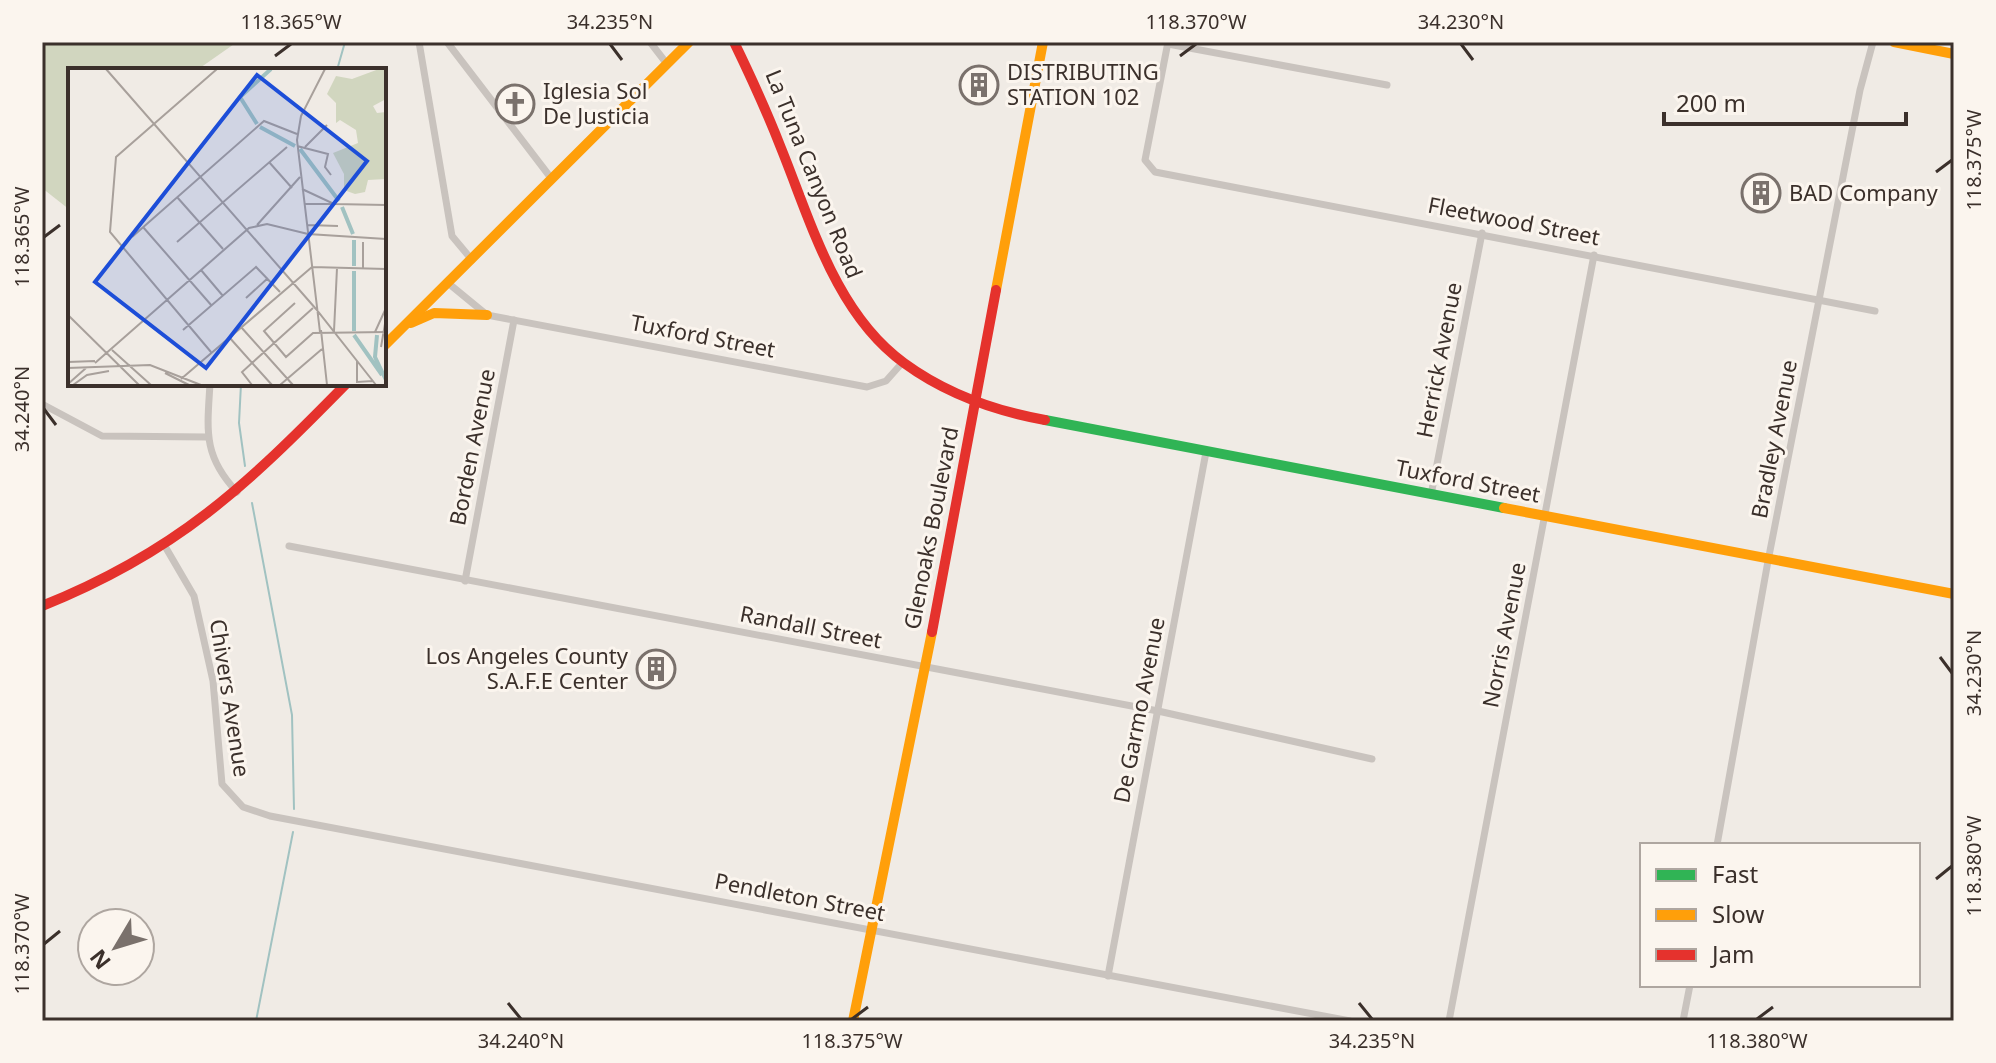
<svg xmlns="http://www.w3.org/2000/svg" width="1996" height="1063" font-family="'Noto Sans',sans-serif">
<rect width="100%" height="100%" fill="#f0ebe5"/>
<path fill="#d1d6bf" d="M42,42H237L197,70H70V210L42,188Z"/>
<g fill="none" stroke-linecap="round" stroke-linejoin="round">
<g stroke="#a1c2c1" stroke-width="2">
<path d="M337,70L345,42"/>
<path d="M241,384L239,423L245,466"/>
<path d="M252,503L292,715L294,809"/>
<path d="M256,1021L293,832"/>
</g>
<g stroke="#c9c3be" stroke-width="7">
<path d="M419,42L452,236L472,260"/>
<path d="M447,42L551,178"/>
<path d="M650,42L667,64"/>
<path d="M1168,42L1145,160L1155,172L1875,311"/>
<path d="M1168,44L1387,85"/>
<path d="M448,283L487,315L867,387L886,381L902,363"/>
<path d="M210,384C207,431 203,456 237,492"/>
<path d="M42,404L102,436L207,437"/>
<path d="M1431,495L1482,233"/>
<path d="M289,546L1158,711L1372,759"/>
<path d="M166,548L194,596L213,681L222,784L243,807L270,816L1350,1021"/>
<path d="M465,581L514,320"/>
<path d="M1717,845L1768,561L1860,90L1873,42"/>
<path d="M1108,976L1206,452"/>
<path d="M1449,1021L1594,255"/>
<path d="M1683,1021L1690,985"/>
</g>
<path stroke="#30b455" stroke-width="10" d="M1045,420L1504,508"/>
<g stroke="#ff9f0a" stroke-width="10">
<path d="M1894,42L1954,54"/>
<path d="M996,290L1043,42"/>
<path d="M411,323L434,313L487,315"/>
<path d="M384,346L689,42"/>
<path d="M1504,508L1954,594"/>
<path d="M853,1021L932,632"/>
</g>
<g stroke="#e5322d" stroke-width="10">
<path d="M734,42C751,77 767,112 781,148C811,222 836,314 904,363C945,393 995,411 1045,420"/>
<path d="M42,606C177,552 246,486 346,384"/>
<path d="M932,632L996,290"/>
</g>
</g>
<path fill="none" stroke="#3b302b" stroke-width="3" d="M610,44L622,60M1461,44L1473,60M275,56L291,44M1180,56L1196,44M1936,172L1952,160M44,237L60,225M44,409L56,425M1940,657L1952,673M1936,879L1952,866M44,944L60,931M508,1003L521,1019M1359,1003L1372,1019M852,1019L868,1007M1757,1019L1773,1007"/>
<defs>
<symbol id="building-ring" viewBox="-11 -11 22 22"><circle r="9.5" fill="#fbf5ee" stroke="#7a716c" stroke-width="1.5"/><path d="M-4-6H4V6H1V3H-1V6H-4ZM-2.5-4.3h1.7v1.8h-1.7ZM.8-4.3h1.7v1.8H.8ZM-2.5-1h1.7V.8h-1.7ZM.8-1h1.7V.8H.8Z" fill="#7a716c"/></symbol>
<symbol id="church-ring" viewBox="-11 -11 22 22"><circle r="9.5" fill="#fbf5ee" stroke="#7a716c" stroke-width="1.5"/><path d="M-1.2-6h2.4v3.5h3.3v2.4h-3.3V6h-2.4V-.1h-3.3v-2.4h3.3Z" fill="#7a716c"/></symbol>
</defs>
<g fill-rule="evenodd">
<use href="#building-ring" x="957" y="63" width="44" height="44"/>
<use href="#church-ring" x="493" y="82" width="44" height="44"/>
<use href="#building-ring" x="1739" y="171" width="44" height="44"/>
<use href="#building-ring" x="634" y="647" width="44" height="44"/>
</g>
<g text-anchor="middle" stroke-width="6" stroke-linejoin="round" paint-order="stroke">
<g font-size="22" fill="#3b302b" stroke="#fbf5ee" text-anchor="start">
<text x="1007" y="80">DISTRIBUTING<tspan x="1007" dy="25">STATION 102</tspan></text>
<text x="543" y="99">Iglesia Sol<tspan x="543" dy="25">De Justicia</tspan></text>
<text x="1789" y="201">BAD Company</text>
<text x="628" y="664" text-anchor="end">Los Angeles County<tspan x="628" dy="25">S.A.F.E Center</tspan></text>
</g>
<g font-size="22" fill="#3b302b" stroke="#fbf5ee">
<text transform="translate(814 174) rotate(68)" y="8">La Tuna Canyon Road</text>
<text transform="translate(1514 221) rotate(11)" y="8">Fleetwood Street</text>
<text transform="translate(703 336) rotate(11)" y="8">Tuxford Street</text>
<text transform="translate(1439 360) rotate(-79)" y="8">Herrick Avenue</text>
<text transform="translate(1774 439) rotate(-79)" y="8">Bradley Avenue</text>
<text transform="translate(472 447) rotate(-79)" y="8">Borden Avenue</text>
<text transform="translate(1468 481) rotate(11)" y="8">Tuxford Street</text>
<text transform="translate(931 528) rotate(-79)" y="8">Glenoaks Boulevard</text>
<text transform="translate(811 627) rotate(11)" y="8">Randall Street</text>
<text transform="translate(1504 635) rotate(-79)" y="8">Norris Avenue</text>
<text transform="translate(230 698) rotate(81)" y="8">Chivers Avenue</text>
<text transform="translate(1139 710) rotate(-79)" y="8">De Garmo Avenue</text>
<text transform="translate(800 897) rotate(11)" y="8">Pendleton Street</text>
</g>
</g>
<g transform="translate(68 68)">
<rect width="318" height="318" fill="#f0ebe5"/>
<path d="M311,1H318V31L305,38L309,45L318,44V111L300,112L297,124L287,126L276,122V106L265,85L290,75L288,62L272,52L268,55V35L259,26L268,8L284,11Z" fill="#d1d6bf"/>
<path fill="none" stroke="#a1c2c1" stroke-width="4" d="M189,56L172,29L203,1M192,59L227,78M232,81L271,133M274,139L285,166M286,172V198M286,263V203M286,267L314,307M309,267L307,289L318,312"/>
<path fill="none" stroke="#a8a09b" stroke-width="2" d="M38,1L248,241L308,317M229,78L260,86L257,99L263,107M237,79L259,57M201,94L224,120M234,121L266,136L318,137M109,129L155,181M237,136H264M189,157L232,109M240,157L270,158M75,159L144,238M64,169L196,53L229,66M109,174L219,79M244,199L318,201M295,200V174M133,202L155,228M178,230L200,210M227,235L196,263L218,289L245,265L318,264M0,247L71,317M173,259L225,317M115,262L188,199L212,224M253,262L259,317M266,263L269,200M252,264L229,72L233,48L257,1M307,264L318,240V197M161,269L204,317M313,279L318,250M44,282L83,317M143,284L42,164L48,89L149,1M289,293V314L305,313M0,294L27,293M27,295L181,160L199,156L240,166L318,171M0,300L82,297L133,317M97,305L121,317M113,311L244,199M0,316L18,300M5,317L19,307L41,303M184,317L174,304L245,240M212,317L254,281"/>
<path fill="#1d4ed8" fill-opacity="0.15" stroke="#1d4ed8" stroke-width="4" d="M189,7L299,93L138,300L27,214Z"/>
<rect width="318" height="318" fill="none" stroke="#3b302b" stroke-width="4"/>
</g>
<rect width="1996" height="1063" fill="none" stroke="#fbf5ee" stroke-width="88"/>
<rect x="1640" y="843" width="280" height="144" fill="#fbf5ee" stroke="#aea6a0" stroke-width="2"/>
<rect x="1656" y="869" width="40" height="12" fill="#30b455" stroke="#aea6a0" stroke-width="2"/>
<text x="1712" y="883" font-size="24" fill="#3b302b">Fast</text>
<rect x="1656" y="909" width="40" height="12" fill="#ff9f0a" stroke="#aea6a0" stroke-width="2"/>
<text x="1712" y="923" font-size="24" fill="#3b302b">Slow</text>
<rect x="1656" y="949" width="40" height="12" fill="#e5322d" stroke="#aea6a0" stroke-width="2"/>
<text x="1712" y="963" font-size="24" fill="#3b302b">Jam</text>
<g transform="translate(116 947) rotate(232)"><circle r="38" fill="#fbf5ee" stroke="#aea6a0" stroke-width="2"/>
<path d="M0-6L14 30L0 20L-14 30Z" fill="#7a716c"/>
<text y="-12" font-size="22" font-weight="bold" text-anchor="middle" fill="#3b302b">N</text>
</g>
<path d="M1664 112v12h242v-12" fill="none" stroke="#3b302b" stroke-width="4"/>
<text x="1676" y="112" font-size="24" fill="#3b302b" stroke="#fbf5ee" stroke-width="6" paint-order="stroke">200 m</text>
<rect x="44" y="44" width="1908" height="975" fill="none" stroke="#3b302b" stroke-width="3"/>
<g font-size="20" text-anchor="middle" fill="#3b302b">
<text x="291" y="29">118.365°W</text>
<text x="610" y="29">34.235°N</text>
<text x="1196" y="29">118.370°W</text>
<text x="1461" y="29">34.230°N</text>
<text transform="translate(1974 160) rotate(-90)" y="7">118.375°W</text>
<text transform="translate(22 237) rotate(-90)" y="7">118.365°W</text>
<text transform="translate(22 409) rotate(-90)" y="7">34.240°N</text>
<text transform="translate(1974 673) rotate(-90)" y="7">34.230°N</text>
<text transform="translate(1974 866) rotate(-90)" y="7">118.380°W</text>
<text transform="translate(22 944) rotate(-90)" y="7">118.370°W</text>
<text x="521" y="1048">34.240°N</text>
<text x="852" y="1048">118.375°W</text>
<text x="1372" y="1048">34.235°N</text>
<text x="1757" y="1048">118.380°W</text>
</g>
</svg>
